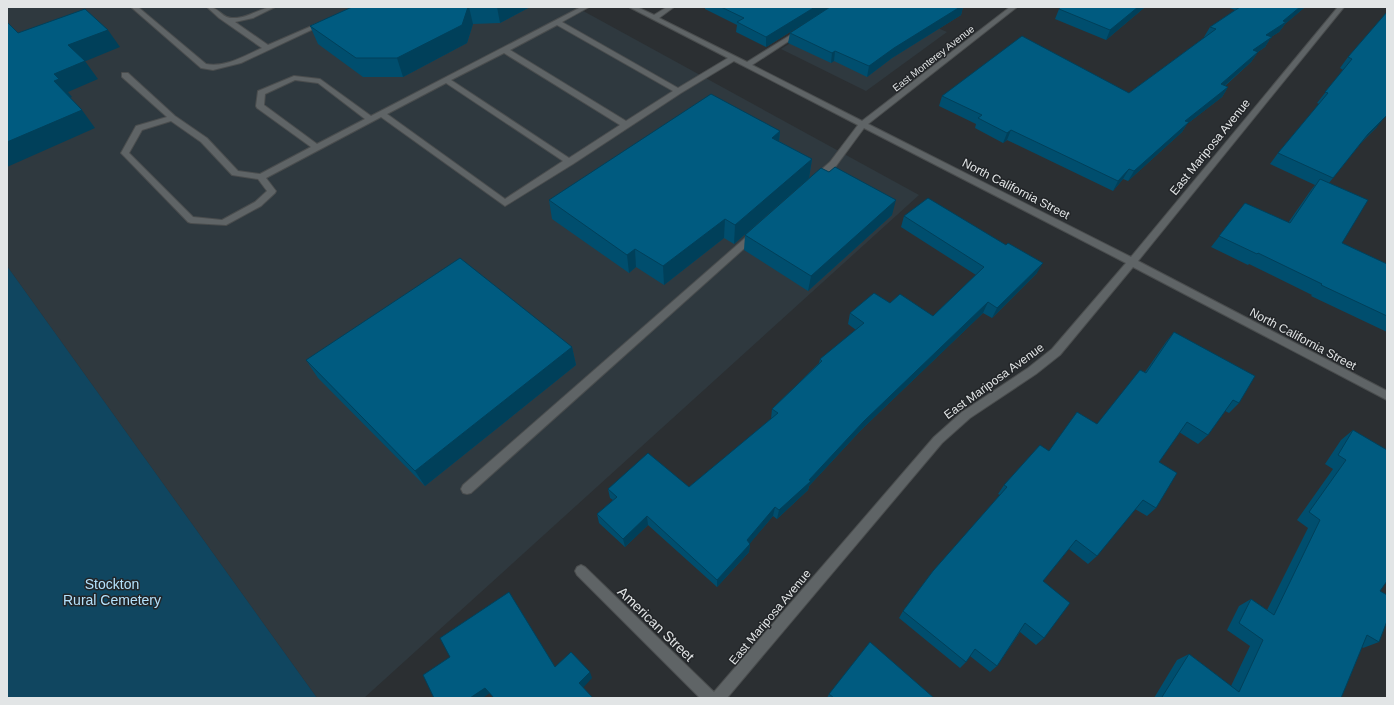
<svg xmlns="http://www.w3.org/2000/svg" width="1394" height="705" font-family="Arial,sans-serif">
<rect width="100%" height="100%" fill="#2b2f32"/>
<g fill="#2f393f">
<path d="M7,7H576L919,195L364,698H317L7,266Z"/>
<path d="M847,7H889L947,32L866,91L781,49Z"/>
</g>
<path fill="#104660" d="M7,266L317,698H7Z"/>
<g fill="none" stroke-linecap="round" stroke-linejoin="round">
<defs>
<g id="minor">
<path d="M131,7H138L206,64C225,68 246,55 262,48L219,18L207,7C220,7 221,18 232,18C248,19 260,7 275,7L253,18L235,22L268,45L321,22L326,23L241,63L213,70L201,68Z"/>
<path d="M581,7H589L562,22L678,88L728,58L629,7H637L654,15L667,7H674L659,18L747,62L797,31H801V33L752,65L862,121L1010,7H1017L868,124L1131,257L1338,7H1344L1138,261L1387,391V400L1133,267L1060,355L1036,374L970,418L942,443L727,698H700L577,575L575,571L577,567L581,565L585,567L714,692L934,437L962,412L1028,368L1052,349L1126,263L864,128L836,166L819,181H813L812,179L813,177L830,162L858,125L734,61L681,93L573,164L505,206L381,117L266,178L276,191L275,193L261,206L226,225L191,223L188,222L121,153L136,126L167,117L122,77V73H128L175,116L207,138L238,171L260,174L311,147L257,108L256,106L258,91L294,76L320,79L371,116ZM557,25L673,91L626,121L510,50ZM504,53L620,125L569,158L451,80ZM295,80L318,83L365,119L317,144L264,105L265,94ZM446,83L563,161L505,199L387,114ZM171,121L201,142L232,175L258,179L267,191L255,202L222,220L193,217L129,153L142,130Z"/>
<path d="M755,231L759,234L758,236L471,493L467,494L463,493L461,489L463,485L752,232Z"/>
</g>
</defs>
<use href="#minor" stroke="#4a4d4e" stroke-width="2"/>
<use href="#minor" fill="#5f6466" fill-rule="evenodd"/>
</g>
<g fill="#004e6e">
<path d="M352,7H530L500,23L473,24L467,43L403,77H363L318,44L310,26Z"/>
<path d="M705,7H963L961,15L892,58L867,77L834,61L831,63L788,43L790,33L822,12L766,47L736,32L737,25L705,9Z"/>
<path d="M1061,7H1145L1106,40L1055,19L1059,9Z"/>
<path d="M1227,7H1305L1285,24L1279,32L1271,37L1265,47L1258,52L1251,62L1225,86L1228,87L1222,97L1187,124L1182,132L1128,181L1123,179L1113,191L1007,140L1003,143L975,128L976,124L939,106L942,96L1129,93L1205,37H1204L1210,27L1235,10Z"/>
<path d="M1387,12L1377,127L1361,143L1329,183L1342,243L1387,264V332L1311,296L1312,295L1249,264L1248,265L1211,247L1245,203L1288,223L1311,190L1315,185L1270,164L1278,153L1319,104L1317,103L1343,70L1340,68L1348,57Z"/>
<path d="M780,131L779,141L812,159L809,178L734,244L724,238L664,285L636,267L629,273L552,219L549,200Z"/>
<path d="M892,215L808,291L744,250L745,235Z"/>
<path d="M904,216L1037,273L992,318L983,313L861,430L809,486L808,490L777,519L773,516L750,543L749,552L717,587L648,525L625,547L599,523L597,514L613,500L610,498L608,489L689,487L771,419L772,409L819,363L820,359L856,330L848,324L850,313L890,303L933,316L976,275L901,227Z"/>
<path d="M1174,332L1239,403L1229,413L1225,411L1208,435L1198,444L1179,432L1159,462L1156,508L1147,516L1135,509L1097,556L1088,564L1069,549L1043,581L1044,638L1036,645L1020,632L997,666L990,672L970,656L966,662L960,668L899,618L903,611L1000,495L998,494L1004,485L1049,451L1097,424L1145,372L1166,342Z"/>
<path d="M572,347L576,365L425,486L318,378L306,360Z"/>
<path d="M1353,430L1380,591L1379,642L1363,648L1362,647L1341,698H1154L1177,660L1189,654L1231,686L1250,646L1227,630L1239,606L1251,599L1267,610L1308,528L1297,520L1333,469L1325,464L1341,440Z"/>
<path d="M829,694L934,698H827Z"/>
</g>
<g fill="#00405a">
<path d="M468,7H469L473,24L467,43L403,77L397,58Z"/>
<path d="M497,7H530L500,23Z"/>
<path d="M815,7H830L766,47V37Z"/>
<path d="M960,7H963L961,15L892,58L867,77L869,66L894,48Z"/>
<path d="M1138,7H1145L1106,40L1110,30Z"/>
<path d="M1300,7H1305L1285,24L1279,32L1271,37L1265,47L1246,60L1253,50L1266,35Z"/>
<path d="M108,30L120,47L81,63L68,45Z"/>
<path d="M835,51L834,61L831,63L832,53Z"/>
<path d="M1258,52L1251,62L1215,94L1221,84Z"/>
<path d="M85,61L98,79L68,92L72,97L67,99L54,81V74Z"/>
<path d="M1228,87L1222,97L1187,124L1182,132L1128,181L1134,171L1185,121Z"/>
<path d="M82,110L95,128L7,167V142Z"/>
<path d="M1386,116L1377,127L1358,145L1368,134Z"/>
<path d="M1011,130L1007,140L1003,143L1007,133Z"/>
<path d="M780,131L778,150L772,138Z"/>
<path d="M812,159L809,178L734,244L735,225Z"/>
<path d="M1129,169L1123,179L1113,191L1118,181Z"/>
<path d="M896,200L892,215L808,291L811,276Z"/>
<path d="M725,219L724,238L664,285L663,266Z"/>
<path d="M635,249L636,267L629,273L627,255Z"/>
<path d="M1043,263L1037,273L992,318L997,308Z"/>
<path d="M988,302L983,313L861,430L809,486L808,490L777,519L779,510L809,480L864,421Z"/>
<path d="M572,347L576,365L425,486L415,471Z"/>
<path d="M775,507L773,516L746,548L747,540Z"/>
<path d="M647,516L648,525L625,547L623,539Z"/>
<path d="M750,544L749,552L717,587V580Z"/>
<path d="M590,672L592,678L582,689L579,683Z"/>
<path d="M485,688L490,693L483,698H470Z"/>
</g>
<g fill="#005b80" stroke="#00405a">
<path d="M352,7H468L462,25L397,58H356L310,26Z"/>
<path d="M721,7H815L766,37L737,22L744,18Z"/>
<path d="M830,7H960L894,48L869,66L835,51L832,53L790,33Z"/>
<path d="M1061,7H1138L1110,30L1059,9Z"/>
<path d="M1240,7H1300L1283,21L1286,22L1266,35L1272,37L1253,50L1258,52L1221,84L1228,87L1185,121L1189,122L1134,171L1129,169L1118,181L1011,130L1007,133L978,118L982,115L942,96L1022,36L1129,93L1216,29L1210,27Z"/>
<path d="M85,9L108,30L68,45L85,61L54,74L59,79L54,81L82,110L7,142V22L18,33Z"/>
<path d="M1387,12V115L1368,134L1333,178L1278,153L1328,93L1325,92L1352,59L1348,57Z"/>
<path d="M711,94L780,131L772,138L812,159L735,225L725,219L663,266L635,249L627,255L549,200Z"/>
<path d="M835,167L896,200L811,276L745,235L821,168L829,172Z"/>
<path d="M1320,179L1368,200L1342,243L1387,264V316L1321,285L1322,284L1258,253L1257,254L1219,236L1245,203L1290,223Z"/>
<path d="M928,198L1006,245L1008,243L1043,263L997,308L988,302L864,421L809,480L811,481L779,510L775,507L747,540L750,544L717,580L647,516L623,539L597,514L617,497L608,489L648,453L689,487L778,413L772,409L822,361L820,359L864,323L850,313L874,293L890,303L900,294L933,316L984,267L904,216Z"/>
<path d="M460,258L572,347L415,471L306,360Z"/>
<path d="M1174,332L1255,376L1239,403L1233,400L1208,435L1187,422L1159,462L1177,473L1156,508L1143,500L1097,556L1076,540L1043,581L1070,603L1044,638L1025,623L997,666L975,649L966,662L903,611L933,571L1007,487L1004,485L1040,445L1049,451L1077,412L1097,424L1140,370L1146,373Z"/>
<path d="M1353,430L1387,450V581L1380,591L1387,595V621L1379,642L1367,635L1341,698H1164L1162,697L1189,654L1239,692L1263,640L1239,623L1251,599L1274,615L1320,520L1309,512L1346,460L1338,455Z"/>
<path d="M509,592L555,667L571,652L590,672L579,683L593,698H494L485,688L470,698H434L423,675L450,657L440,638Z"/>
<path d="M870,642L934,698H834L829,694Z"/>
</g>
<g text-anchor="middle" stroke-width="3" stroke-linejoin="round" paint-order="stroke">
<g font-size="10" fill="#e2e5e6" stroke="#222528">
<text transform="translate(933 58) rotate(-38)" y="4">East Monterey Avenue</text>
</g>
<g font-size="12" fill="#e2e5e6" stroke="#222528">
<text transform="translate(1210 147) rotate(-51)" y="4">East Mariposa Avenue</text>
<text transform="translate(1016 189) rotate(27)" y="4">North California Street</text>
<text transform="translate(1303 339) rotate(28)" y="4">North California Street</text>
<text transform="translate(994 381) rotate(-36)" y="4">East Mariposa Avenue</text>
<text transform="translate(770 617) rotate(-50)" y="4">East Mariposa Avenue</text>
</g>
<g font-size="14" fill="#b4e1fb" stroke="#222528">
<text x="112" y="589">Stockton<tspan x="112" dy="16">Rural Cemetery</tspan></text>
</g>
<g font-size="14" fill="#e2e5e6" stroke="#222528">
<text transform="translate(656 624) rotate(44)" y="5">American Street</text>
</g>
</g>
<rect width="1394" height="705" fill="none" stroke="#e2e5e6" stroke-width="16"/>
</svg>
